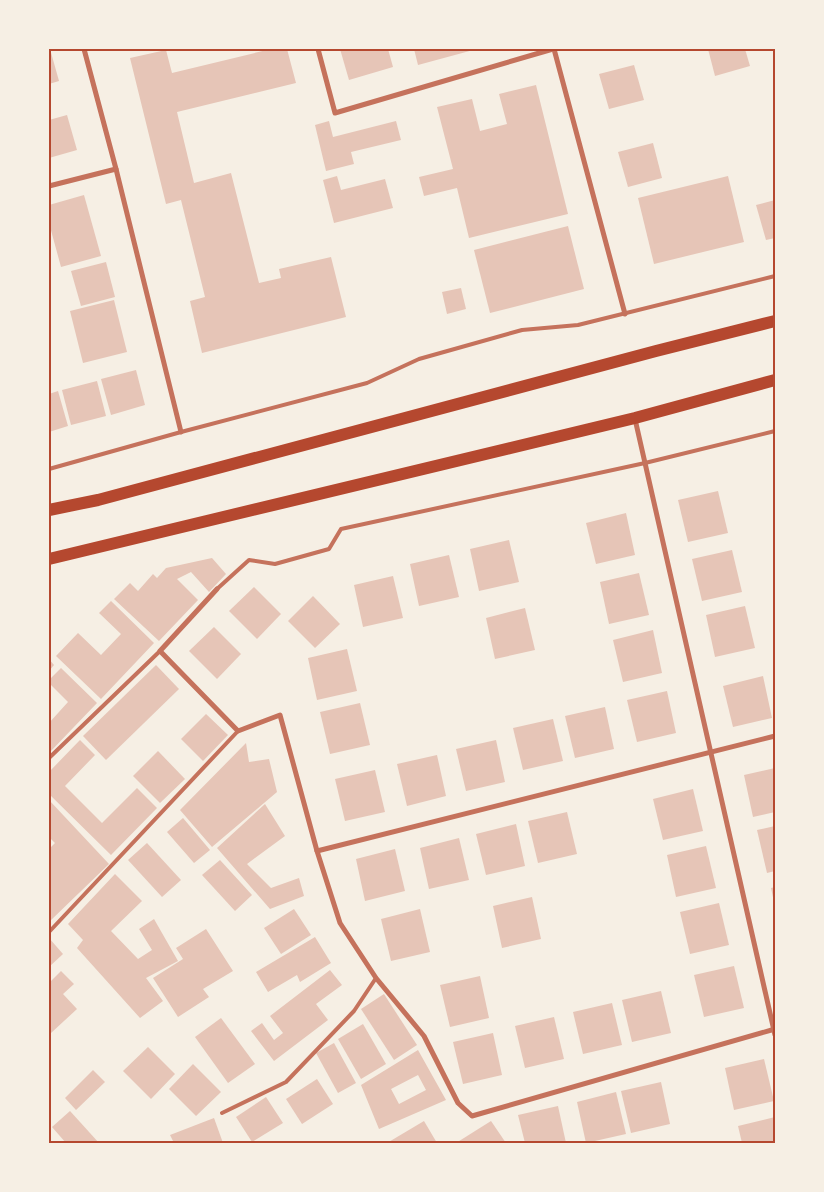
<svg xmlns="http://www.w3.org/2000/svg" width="824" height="1192" font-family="'PT Sans Narrow',sans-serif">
<rect width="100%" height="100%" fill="#f6efe4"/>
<g fill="#e6c5b7" fill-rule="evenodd">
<path d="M49,49H50L59,81L49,84Z"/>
<path d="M271,49H287L296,83L177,112L194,183L231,173L259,283L281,278L279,269L331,257L346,317L202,353L190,301L205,297L181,200L166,204L130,58L166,50L172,73Z"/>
<path d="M340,49H388L393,67L349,80Z"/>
<path d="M414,49H477L418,65Z"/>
<path d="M708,49H745L750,66L715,76Z"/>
<path d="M634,65L644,100L609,109L599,74Z"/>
<path d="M536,85L568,214L469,238L457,188L424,196L419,177L453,169L437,107L472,99L480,131L507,124L499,94Z"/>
<path d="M67,115L77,150L49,158V120Z"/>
<path d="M329,121L333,137L396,121L401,140L351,152L354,164L326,171L315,125Z"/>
<path d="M653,143L662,178L628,187L618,152Z"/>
<path d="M337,176L341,190L385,179L393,208L334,223L323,180Z"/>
<path d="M728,176L744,242L654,264L638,198Z"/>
<path d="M84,195L101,256L61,267L49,223V205Z"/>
<path d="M775,200V238L766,240L756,205Z"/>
<path d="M568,226L584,289L490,313L474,250Z"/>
<path d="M106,262L115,297L81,306L71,271Z"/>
<path d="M461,288L466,309L447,314L442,292Z"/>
<path d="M114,300L127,352L83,363L70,311Z"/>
<path d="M136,370L145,405L111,415L101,379Z"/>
<path d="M97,381L106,416L71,425L62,390Z"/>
<path d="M58,391L68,426L49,432V394Z"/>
<path d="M718,491L728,533L688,542L678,500Z"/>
<path d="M626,513L635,555L596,564L586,523Z"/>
<path d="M509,540L519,582L479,591L470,549Z"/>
<path d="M732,550L742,592L702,601L692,559Z"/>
<path d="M449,555L459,597L419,606L410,564Z"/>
<path d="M212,558L226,574L209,592L191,572L177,579L198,600L159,641L114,599L130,583L138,591L153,574L157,578L166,568Z"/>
<path d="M639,573L649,615L609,624L600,582Z"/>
<path d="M393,576L403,618L363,627L354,585Z"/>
<path d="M254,587L281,614L257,639L229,611Z"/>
<path d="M313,596L340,624L315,648L288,621Z"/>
<path d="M111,601L154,643L101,699L56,656L78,633L101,655L121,634L99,613Z"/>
<path d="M745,606L755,648L715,657L706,615Z"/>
<path d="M525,608L535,650L495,659L486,618Z"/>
<path d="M214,627L241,654L217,679L189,651Z"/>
<path d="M653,630L662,673L623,682L613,640Z"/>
<path d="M347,649L357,691L317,700L308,658Z"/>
<path d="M49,659L54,665L49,671Z"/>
<path d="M156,665L179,689L106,760L83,736Z"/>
<path d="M61,668L97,703L49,753V723L68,702L49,683V680Z"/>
<path d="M763,676L772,718L733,727L723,686Z"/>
<path d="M667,691L676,733L637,742L627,700Z"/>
<path d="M360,703L370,745L330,754L320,712Z"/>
<path d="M605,707L614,749L575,758L565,716Z"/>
<path d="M206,714L228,735L203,761L181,739Z"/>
<path d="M553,719L563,761L523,770L513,728Z"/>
<path d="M80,740L95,755L65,786L102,823L137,788L157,808L111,855L49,794V772Z"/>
<path d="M496,740L505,782L466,791L456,749Z"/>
<path d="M246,743L249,762L269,759L277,792L212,847L180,810Z"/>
<path d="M158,751L185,779L160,803L133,776Z"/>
<path d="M437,755L446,796L407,806L397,764Z"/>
<path d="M775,768V812L753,817L744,775Z"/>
<path d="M375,770L385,812L345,821L335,779Z"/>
<path d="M693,789L703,831L663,840L653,799Z"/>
<path d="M49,800L109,864L49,922V849L55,843L49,837Z"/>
<path d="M265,804L285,836L247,864L271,888L299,878L304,896L270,909L217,848Z"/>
<path d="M567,812L577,854L538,863L528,821Z"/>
<path d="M183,818L210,850L194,863L167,832Z"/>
<path d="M516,824L525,866L486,875L476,834Z"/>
<path d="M775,826V871L767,873L757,830Z"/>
<path d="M459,838L469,880L429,889L420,848Z"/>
<path d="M147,843L181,880L162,897L128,860Z"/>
<path d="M706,846L716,888L676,897L667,855Z"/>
<path d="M395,849L405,891L365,901L356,859Z"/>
<path d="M220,860L252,895L235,911L202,875Z"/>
<path d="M115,874L142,901L111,931L138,959L152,950L139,929L154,919L178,961L146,978L163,1001L140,1018L77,948L83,940L68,924Z"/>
<path d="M775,887V902H774L771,888Z"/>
<path d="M532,897L541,939L502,948L493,906Z"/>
<path d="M719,903L729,945L690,954L680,912Z"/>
<path d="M294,909L311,935L281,954L264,928Z"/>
<path d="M420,909L430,952L391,961L381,919Z"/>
<path d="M206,929L233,971L203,989L209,997L178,1017L153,978L183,959L176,948Z"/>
<path d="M315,937L331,963L300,982L297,975L268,992L256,972Z"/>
<path d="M49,938L63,954L49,967Z"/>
<path d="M734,966L744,1008L704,1017L694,975Z"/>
<path d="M330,970L342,985L316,1004L328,1020L274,1061L251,1031L262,1023L274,1040L283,1033L270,1016Z"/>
<path d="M61,971L74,984L63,994L77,1009L51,1033L49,1031V983Z"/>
<path d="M480,976L489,1018L450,1027L440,985Z"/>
<path d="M661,991L671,1033L632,1042L622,1000Z"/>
<path d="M384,994L417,1045L394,1060L361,1009Z"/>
<path d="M612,1003L622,1045L583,1054L573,1012Z"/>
<path d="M554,1017L564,1059L525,1068L515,1026Z"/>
<path d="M221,1018L255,1064L228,1083L195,1037Z"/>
<path d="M363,1024L386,1064L361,1079L338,1039Z"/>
<path d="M493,1033L502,1075L463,1084L453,1042Z"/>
<path d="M334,1043L356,1083L338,1093L316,1053Z"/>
<path d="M148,1047L175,1074L151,1099L123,1071Z"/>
<path d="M418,1050L446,1100L379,1129L361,1085ZM418,1075L426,1090L399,1104L391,1089Z"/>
<path d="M764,1059L774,1101L734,1110L725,1068Z"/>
<path d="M193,1064L221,1092L196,1116L169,1089Z"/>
<path d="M93,1070L105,1082L76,1110L65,1098Z"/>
<path d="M317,1079L333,1104L302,1124L286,1099Z"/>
<path d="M661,1082L670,1124L631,1133L621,1091Z"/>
<path d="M616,1092L626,1134L586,1143L577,1102Z"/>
<path d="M266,1097L283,1123L252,1142L236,1117Z"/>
<path d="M558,1106L566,1143H525L518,1115Z"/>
<path d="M70,1111L99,1143H66L52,1127Z"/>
<path d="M775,1117V1143H742L738,1126Z"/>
<path d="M214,1118L223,1143H174L170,1135Z"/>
<path d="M424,1121L437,1143H387Z"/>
<path d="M491,1121L506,1143H456Z"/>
</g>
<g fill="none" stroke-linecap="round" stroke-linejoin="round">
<g stroke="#c5725c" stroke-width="4">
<path d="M49,469L181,432L367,383L419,359L522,330L578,325L775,276"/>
<path d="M217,589L249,560L275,564L329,549L341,529L645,463L775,431"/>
<path d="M49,758L160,651"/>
<path d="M49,932L238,731"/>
<path d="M222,1113L286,1082L354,1011L376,978"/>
</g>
<g stroke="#c5725c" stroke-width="5">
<path d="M84,49L116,169L181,432"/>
<path d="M318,49L335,113L553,49"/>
<path d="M554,49L625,314"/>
<path d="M49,186L116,169"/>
<path d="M635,419L775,1035"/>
<path d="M217,589L160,651L238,731L280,715L317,851L340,923L376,978L424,1036L458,1103L472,1116L775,1029"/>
<path d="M317,851L775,736"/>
</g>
<g stroke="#b5482f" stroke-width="12">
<path d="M49,510L98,500L656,351L775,321"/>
<path d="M49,559L635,418L775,380"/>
</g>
</g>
<rect width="824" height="1192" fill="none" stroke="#f6efe4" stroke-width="100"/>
<rect x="50" y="50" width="724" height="1092" fill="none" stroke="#b5482f" stroke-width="2"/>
</svg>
